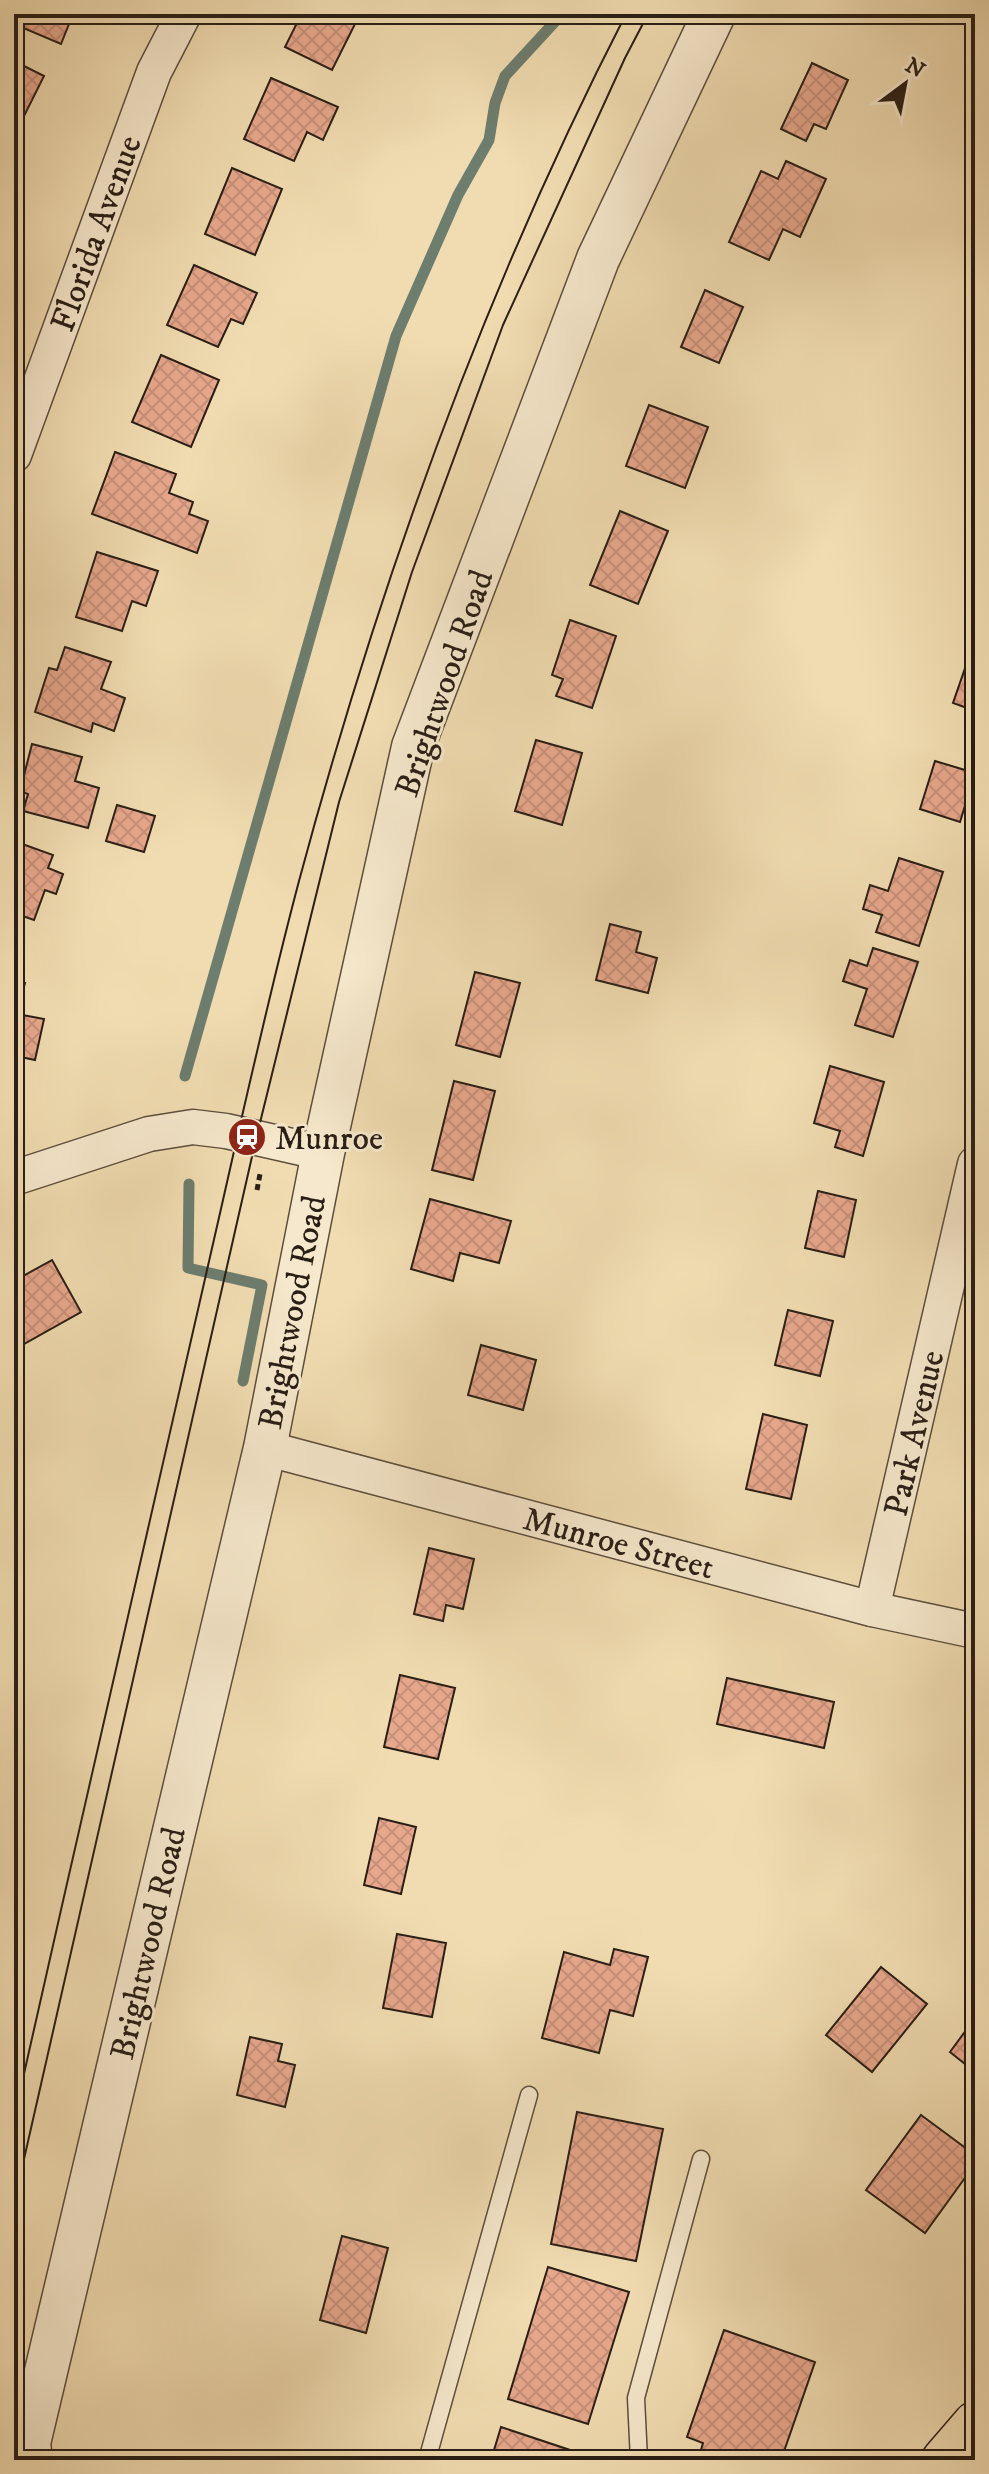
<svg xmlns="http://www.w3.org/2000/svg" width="989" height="2474" font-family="'IM FELL DW Pica',serif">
<defs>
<pattern id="building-cross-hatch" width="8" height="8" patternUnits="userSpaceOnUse" patternTransform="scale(2)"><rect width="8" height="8" fill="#e8a88d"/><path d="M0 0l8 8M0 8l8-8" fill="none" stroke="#c79079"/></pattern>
</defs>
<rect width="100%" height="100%" fill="#f1dcb1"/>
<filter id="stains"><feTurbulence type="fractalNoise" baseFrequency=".0025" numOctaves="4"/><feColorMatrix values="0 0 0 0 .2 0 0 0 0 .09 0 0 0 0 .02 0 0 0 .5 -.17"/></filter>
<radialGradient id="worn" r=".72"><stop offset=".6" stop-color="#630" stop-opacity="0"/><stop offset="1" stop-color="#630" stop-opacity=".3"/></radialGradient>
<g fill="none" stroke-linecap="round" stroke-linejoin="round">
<g stroke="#6d7d6e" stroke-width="11">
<path d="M185,1076L396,336L458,195L489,140L495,103L505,76L562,14"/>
<path d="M189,1184L188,1268L262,1285L243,1381"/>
</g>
</g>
<g fill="url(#building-cross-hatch)" stroke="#291e16" stroke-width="2">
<path d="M14,14H73L61,44L14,24Z"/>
<path d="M292,14H360L332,70L285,47L296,25L288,21Z"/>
<path d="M14,61L44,76L14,136Z"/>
<path d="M812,63L848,80L826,129L814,124L806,141L781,129Z"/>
<path d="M271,78L338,107L323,140L307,132L294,161L244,139Z"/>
<path d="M786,161L826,179L800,237L783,229L769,260L729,242L761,171L778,179Z"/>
<path d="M232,168L282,189L255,255L205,234Z"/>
<path d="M194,265L257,293L243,324L231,319L218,347L167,325Z"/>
<path d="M705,290L743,307L719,363L681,347Z"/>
<path d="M161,355L219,380L191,447L132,422Z"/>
<path d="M649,405L708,427L685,488L626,466Z"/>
<path d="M115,452L176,474L169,493L193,502L189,514L208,521L197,553L92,514Z"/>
<path d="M620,511L668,531L638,604L590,585Z"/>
<path d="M97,552L158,571L146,606L132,601L122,631L76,617Z"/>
<path d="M570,620L616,636L592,708L556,696L563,679L552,675Z"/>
<path d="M65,647L111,662L101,689L125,698L114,731L93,723L91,732L35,712L49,668L57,670Z"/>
<path d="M971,651L975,652V711L953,703Z"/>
<path d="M536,740L582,753L562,825L515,811Z"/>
<path d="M32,744L82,757L75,781L99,788L88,828L23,811L28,794L20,791Z"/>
<path d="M935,761L975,773L960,822L920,809Z"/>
<path d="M117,805L155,816L144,852L106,841Z"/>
<path d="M14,841L53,855L48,868L63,874L56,894L45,890L34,920L14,913Z"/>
<path d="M899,858L943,872L919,946L876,932L882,915L863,909L870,885L888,891Z"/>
<path d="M610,924L641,932L636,952L657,958L648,993L596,980Z"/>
<path d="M873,948L918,962L893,1037L855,1025L867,989L843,981L850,960L867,966Z"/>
<path d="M475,972L520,983L500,1057L456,1045Z"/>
<path d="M14,980L25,983L17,1014L44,1019L35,1060L16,1056L14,1065Z"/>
<path d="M830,1066L884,1082L863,1156L835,1147L840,1131L814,1123Z"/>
<path d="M454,1081L495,1091L473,1180L432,1170Z"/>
<path d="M818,1191L856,1200L844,1257L805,1248Z"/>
<path d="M430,1199L511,1221L499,1263L460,1253L453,1281L411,1269Z"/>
<path d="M52,1260L81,1312L15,1349L14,1281Z"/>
<path d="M788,1310L833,1321L820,1376L775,1365Z"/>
<path d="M481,1345L536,1360L523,1410L468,1395Z"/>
<path d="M763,1414L807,1425L791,1499L746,1489Z"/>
<path d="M429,1548L474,1559L463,1609L446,1605L443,1621L414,1614Z"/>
<path d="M400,1675L455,1688L438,1759L384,1747Z"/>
<path d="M727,1678L834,1702L824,1748L717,1724Z"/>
<path d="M379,1818L416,1827L401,1894L364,1885Z"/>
<path d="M397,1934L446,1943L432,2017L383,2008Z"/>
<path d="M614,1949L648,1957L633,2016L610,2010L599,2053L542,2038L564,1952L610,1965Z"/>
<path d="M881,1967L927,2004L872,2072L826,2035Z"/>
<path d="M975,2018V2072L950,2052Z"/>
<path d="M250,2037L282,2044L278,2061L295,2065L285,2107L237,2095Z"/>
<path d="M577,2112L663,2129L636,2261L551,2244Z"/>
<path d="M921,2115L975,2155V2164L925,2233L866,2190Z"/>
<path d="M342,2236L388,2248L366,2333L320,2320Z"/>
<path d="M548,2267L629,2292L588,2424L508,2399Z"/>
<path d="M724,2330L815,2362L781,2460H698L703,2443L687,2437Z"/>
<path d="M501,2427L582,2454L580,2460H491Z"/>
</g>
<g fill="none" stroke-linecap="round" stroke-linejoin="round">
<defs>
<g id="service">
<path d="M427,2460L529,2095"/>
<path d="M639,2460L636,2398L701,2159"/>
</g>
<g id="minor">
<path d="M14,455L154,72L184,14"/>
<path d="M14,1178L149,1134L193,1127L226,1131L323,1153"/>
<path d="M265,1448L872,1609L975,1631"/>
<path d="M872,1609L975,1164"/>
</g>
<path id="tertiary" d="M31,2460L29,2443L265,1448L323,1153L413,747L598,259L714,14"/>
<path id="primary" d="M944,2460L975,2424"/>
</defs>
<use href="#service" stroke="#5b4e3d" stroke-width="19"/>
<use href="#minor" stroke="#5b4e3d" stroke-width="37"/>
<use href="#tertiary" stroke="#5b4e3d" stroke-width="45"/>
<use href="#primary" stroke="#291e16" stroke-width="47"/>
<path stroke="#291e16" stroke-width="5" stroke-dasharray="6 4" stroke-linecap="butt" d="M257,1190L260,1174"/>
<use href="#service" stroke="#f6e8cc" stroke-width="16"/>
<use href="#minor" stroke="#f6e8cc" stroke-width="34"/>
<use href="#tertiary" stroke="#f6e8cc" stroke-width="42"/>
<use href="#primary" stroke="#f1dcb1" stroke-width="44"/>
<g stroke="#291e16" stroke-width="2">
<path d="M14,2118C79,1831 143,1544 210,1257C239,1131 266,1005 299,881C379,583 485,288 626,14"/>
<path d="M14,2203L256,1139L339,802L412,572L503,325L625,58L648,14"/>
</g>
</g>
<defs>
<symbol id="station-disc" viewBox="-11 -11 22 22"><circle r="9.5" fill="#8f2418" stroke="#f6e8cc"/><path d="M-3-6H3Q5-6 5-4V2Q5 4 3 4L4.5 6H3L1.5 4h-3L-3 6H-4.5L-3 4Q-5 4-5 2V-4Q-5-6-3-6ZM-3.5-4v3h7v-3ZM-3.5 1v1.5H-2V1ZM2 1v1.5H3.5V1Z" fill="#fff"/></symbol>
</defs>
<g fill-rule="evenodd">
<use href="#station-disc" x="225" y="1115" width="44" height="44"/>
</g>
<g text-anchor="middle" stroke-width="6" stroke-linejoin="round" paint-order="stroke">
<g font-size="34" fill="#291e16" stroke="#f6e8cc">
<text transform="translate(95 233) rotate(-70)" y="12">Florida Avenue</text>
<text transform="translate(443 683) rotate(-71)" y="12">Brightwood Road</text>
<text transform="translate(291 1312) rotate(-79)" y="12">Brightwood Road</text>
<text transform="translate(913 1433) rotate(-77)" y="12">Park Avenue</text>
<text transform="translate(619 1542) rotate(15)" y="12">Munroe Street</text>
<text transform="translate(147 1943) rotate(-77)" y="12">Brightwood Road</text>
</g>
<g font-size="34" fill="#291e16" stroke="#f6e8cc" text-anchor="start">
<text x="275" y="1149">Munroe</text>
</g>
</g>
<rect width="989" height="2474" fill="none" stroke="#f1dcb1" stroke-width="48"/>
<rect x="16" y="16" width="957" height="2442" fill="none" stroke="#291e16" stroke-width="4"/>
<rect x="24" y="24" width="941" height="2426" fill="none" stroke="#291e16" stroke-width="2"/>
<g transform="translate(905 84) rotate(32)" stroke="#f6e8cc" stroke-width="6" paint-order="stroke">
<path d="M0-6L14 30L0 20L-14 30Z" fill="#291e16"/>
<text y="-12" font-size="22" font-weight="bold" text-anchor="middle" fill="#291e16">N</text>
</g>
<rect width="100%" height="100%" filter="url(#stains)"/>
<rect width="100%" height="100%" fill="url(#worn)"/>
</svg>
